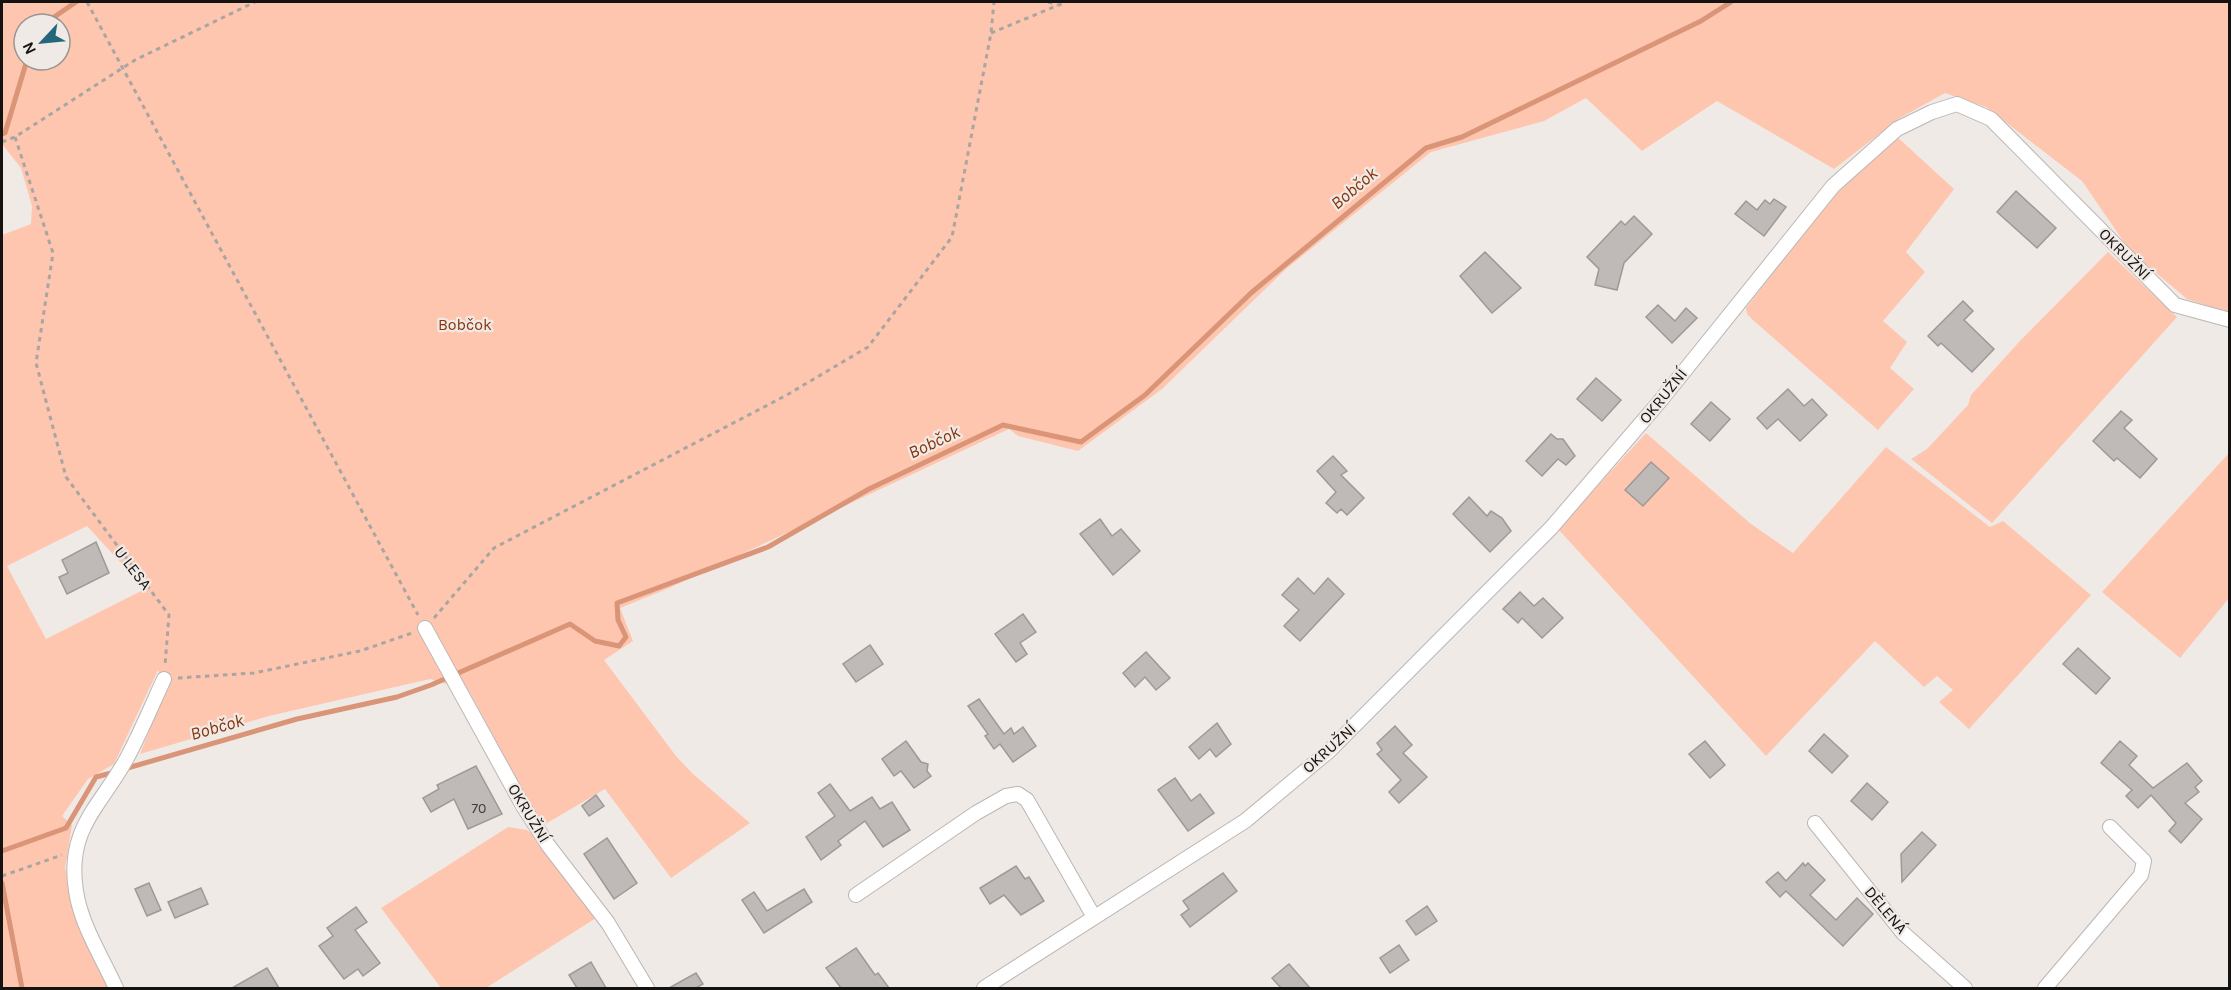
<svg xmlns="http://www.w3.org/2000/svg" width="2231" height="990" font-family="Karla,sans-serif">
  <rect width="100%" height="100%" fill="#f0eae7"/>
  <g fill="#ffc6af" fill-rule="evenodd">
    <path d="M2,2H2229V313L2187,299L2130,251L2082,181L1986,107L1945,93L1900,118L1834,169L1717,101L1642,151L1586,98L1544,121L1431,152L1286,269L1162,389L1078,451L1018,436L1009,429L667,589L620,608L633,641L604,660L676,756L693,774L750,823L671,878L605,789L542,826L469,691L430,679L269,716L140,754L166,689L158,670L114,764L88,779L62,816L72,825L65,868L77,918L110,988H2V235L31,224L32,206L21,168L2,144ZM24,24H60V60H24ZM87,526L145,589L46,639L7,566Z"/>
    <path d="M1894,134L1954,189L1906,252L1925,272L1883,321L1907,342L1890,368L1914,389L1878,430L1753,320L1747,314L1746,308L1826,205Z"/>
    <path d="M2108,252L2177,317L1992,523L1911,459L1927,449L1968,405L1971,395L2019,342Z"/>
    <path d="M1646,433L1751,524L1793,553L1886,447L1990,527L2003,521L2091,595L1969,729L1939,702L1953,690L1937,676L1924,687L1875,641L1766,756L1558,529Z"/>
    <path d="M2229,453V598L2180,658L2102,592Z"/>
    <path d="M508,827L527,830L541,841L596,918L486,988H441L381,908Z"/>
  </g>
  <g fill="none" stroke-linecap="round" stroke-linejoin="round">
    <g stroke="#da9477" stroke-width="5">
      <path d="M44,24L76,2"/>
      <path d="M2,134L5,133L27,60"/>
      <path d="M124,769L297,719L397,697L431,685L570,624L595,641L619,646L626,637L618,620L617,603L768,547L869,489L1003,425L1081,442L1145,395L1251,293L1426,148L1462,137L1701,21L1731,2"/>
      <path d="M2,851L66,828L96,777L115,772"/>
      <path d="M2,883L22,988"/>
    </g>
  </g>
  <g fill="#bfb9b7" stroke="#9e9997" stroke-width="1.5">
    <path d="M2016,191L2056,228L2037,248L1997,212Z"/>
    <path d="M1774,199L1786,207L1764,236L1735,214L1746,201L1757,210L1765,200L1770,204Z"/>
    <path d="M1634,216L1652,234L1624,263L1617,290L1595,285L1599,269L1587,257L1621,221L1625,225Z"/>
    <path d="M1485,252L1521,288L1492,313L1460,276Z"/>
    <path d="M1963,301L1973,311L1964,320L1994,349L1972,372L1941,343L1938,346L1928,336Z"/>
    <path d="M1658,305L1675,321L1686,308L1697,318L1672,343L1646,317Z"/>
    <path d="M1596,378L1621,400L1602,421L1577,399Z"/>
    <path d="M1788,389L1804,406L1812,399L1827,415L1800,441L1778,419L1767,429L1757,418Z"/>
    <path d="M1711,402L1730,419L1710,441L1691,424Z"/>
    <path d="M2121,411L2132,420L2124,428L2157,459L2140,478L2117,458L2114,461L2093,441Z"/>
    <path d="M1551,434L1557,439H1563L1575,456L1566,465L1558,459L1542,476L1526,461Z"/>
    <path d="M1333,456L1347,471L1341,475L1364,498L1347,515L1341,509L1337,513L1326,503L1336,492L1317,471Z"/>
    <path d="M1651,462L1669,478L1643,506L1625,490Z"/>
    <path d="M1469,497L1487,516L1491,511L1502,518L1511,531L1490,552L1453,514Z"/>
    <path d="M1100,519L1112,536L1121,529L1140,551L1113,575L1080,534Z"/>
    <path d="M96,542L109,573L67,594L59,577L68,573L62,560Z"/>
    <path d="M1298,578L1314,594L1328,578L1344,594L1300,641L1284,626L1299,610L1282,595Z"/>
    <path d="M1520,592L1534,606L1543,598L1563,618L1542,638L1522,618L1518,623L1503,609Z"/>
    <path d="M1023,614L1036,632L1020,643L1027,654L1016,662L995,634Z"/>
    <path d="M870,645L883,664L856,682L843,664Z"/>
    <path d="M2078,648L2110,678L2096,694L2063,664Z"/>
    <path d="M1146,652L1170,678L1156,690L1145,677L1135,687L1123,673Z"/>
    <path d="M979,699L1004,734L1011,728L1014,734L1023,727L1036,746L1013,762L1000,744L994,749L985,736L988,734L968,706Z"/>
    <path d="M1217,723L1231,744L1216,757L1210,749L1199,759L1189,747Z"/>
    <path d="M1395,726L1412,745L1403,753L1427,777L1399,803L1389,792L1401,780L1377,754L1382,750L1377,743Z"/>
    <path d="M1824,734L1848,756L1832,773L1809,751Z"/>
    <path d="M906,741L921,762L928,764L927,771L931,776L914,788L901,771L894,776L882,759Z"/>
    <path d="M1705,741L1725,765L1710,778L1689,754Z"/>
    <path d="M2120,741L2137,756L2129,765L2153,788L2187,763L2202,781L2195,787L2199,792L2185,803L2202,819L2181,843L2169,831L2176,823L2151,795L2138,808L2126,796L2132,790L2101,763Z"/>
    <path d="M476,766L502,814L468,829L454,799L431,812L423,798L439,789L437,785Z"/>
    <path d="M1175,778L1191,801L1200,794L1214,813L1188,831L1158,790Z"/>
    <path d="M1867,783L1888,802L1872,820L1851,801Z"/>
    <path d="M830,784L850,811L872,797L880,809L892,802L910,830L883,847L865,821L838,841L841,845L821,860L806,837L835,816L818,793Z"/>
    <path d="M596,795L604,806L589,816L582,806Z"/>
    <path d="M1922,832L1936,845L1902,882L1901,854Z"/>
    <path d="M607,838L637,883L614,899L584,854Z"/>
    <path d="M1803,863L1805,866L1808,863L1825,880L1810,895L1836,920L1857,898L1873,914L1843,946L1786,891L1780,897L1766,882L1778,872L1786,881Z"/>
    <path d="M1016,866L1025,879L1029,877L1044,901L1021,915L1004,895L990,904L980,888Z"/>
    <path d="M1223,873L1237,891L1190,927L1181,915L1189,909L1183,901Z"/>
    <path d="M149,883L161,910L147,916L135,889Z"/>
    <path d="M201,888L208,904L175,918L168,902Z"/>
    <path d="M804,889L812,902L764,933L742,900L754,892L767,911Z"/>
    <path d="M1427,906L1437,921L1416,935L1406,921Z"/>
    <path d="M356,907L367,922L355,930L380,963L363,976L358,969L344,979L319,946L333,936L327,928Z"/>
    <path d="M1399,945L1409,960L1390,973L1380,958Z"/>
    <path d="M856,948L875,975L878,973L889,988H841L826,968Z"/>
    <path d="M591,962L606,988H577L569,975Z"/>
    <path d="M1289,964L1310,988H1281L1272,978Z"/>
    <path d="M267,968L279,988H232Z"/>
    <path d="M696,973L703,984L696,988H669Z"/>
  </g>
  <g fill="none" stroke-linecap="round" stroke-linejoin="round">
    <defs>
      <g id="minor">
        <path d="M425,628L523,806L548,845L608,923L647,988"/>
        <path d="M1815,823L1903,933L1965,988"/>
        <path d="M856,895L976,813L1006,796L1018,794L1027,800L1094,917"/>
        <path d="M116,988C102,957 81,925 76,891C66,828 101,806 127,758C141,732 152,705 164,679"/>
        <path d="M984,988L1245,821L1329,751L1551,528L1661,400L1833,186L1897,129L1932,112L1957,104L1991,119L2175,305L2230,320"/>
        <path d="M2045,988L2141,875L2144,861L2110,827"/>
      </g>
    </defs>
    <use href="#minor" stroke="#bbb6b4" stroke-width="16"/>
    <g stroke="#a9a5a2" stroke-width="3" stroke-dasharray="4.5 4.5" stroke-linecap="butt">
      <path d="M87,2L418,615"/>
      <path d="M1048,2L1057,5"/>
      <path d="M991,33L1066,2"/>
      <path d="M15,137L53,253L36,363L66,477L169,615L165,665"/>
      <path d="M2,142L15,137L135,60L255,2"/>
      <path d="M434,618L494,548L785,396L868,347L952,237L991,33L994,2"/>
      <path d="M178,678L254,673L360,651L412,633"/>
      <path d="M2,876L62,855"/>
    </g>
    <use href="#minor" stroke="#fff" stroke-width="14"/>
  </g>
  <g text-anchor="middle" dominant-baseline="central" stroke-width="4.5" stroke-linejoin="round" paint-order="stroke">
    <g font-size="14" fill="#403c3b">
      <text x="479" y="808">70</text>
    </g>
    <g font-size="16" fill="#151312" stroke="#f0eae7">
      <text transform="translate(2125 254) rotate(45)">OKRUŽNÍ</text>
      <text transform="translate(1663 396) rotate(-51)">OKRUŽNÍ</text>
      <text transform="translate(133 568) rotate(52)">U LESA</text>
      <text transform="translate(1329 748) rotate(-42)">OKRUŽNÍ</text>
      <text transform="translate(529 813) rotate(59)">OKRUŽNÍ</text>
      <text transform="translate(1886 910) rotate(50)">DĚLENÁ</text>
    </g>
    <g font-size="16" fill="#88350b" stroke="#f0eae7">
      <text x="465" y="324">Bobčok</text>
    </g>
    <g font-size="18" font-style="italic" fill="#88350a" stroke="#f0eae7">
      <text transform="translate(1354 188) rotate(-40)">Bobčok</text>
      <text transform="translate(934 442) rotate(-25)">Bobčok</text>
      <text transform="translate(217 727) rotate(-16)">Bobčok</text>
    </g>
  </g>
  <rect width="2231" height="990" fill="none" stroke="#151312" stroke-width="6"/>
  <g transform="translate(42 42) rotate(244)"><circle r="28" fill="#f0eae7" stroke="#989492" stroke-width="1.5"/>
  <path d="M0-4.5L10 22L0 15L-10 22Z" fill="#26667b"/>
  <text y="-9" font-size="16" font-weight="bold" text-anchor="middle" fill="#151312">N</text>
  </g>
</svg>
